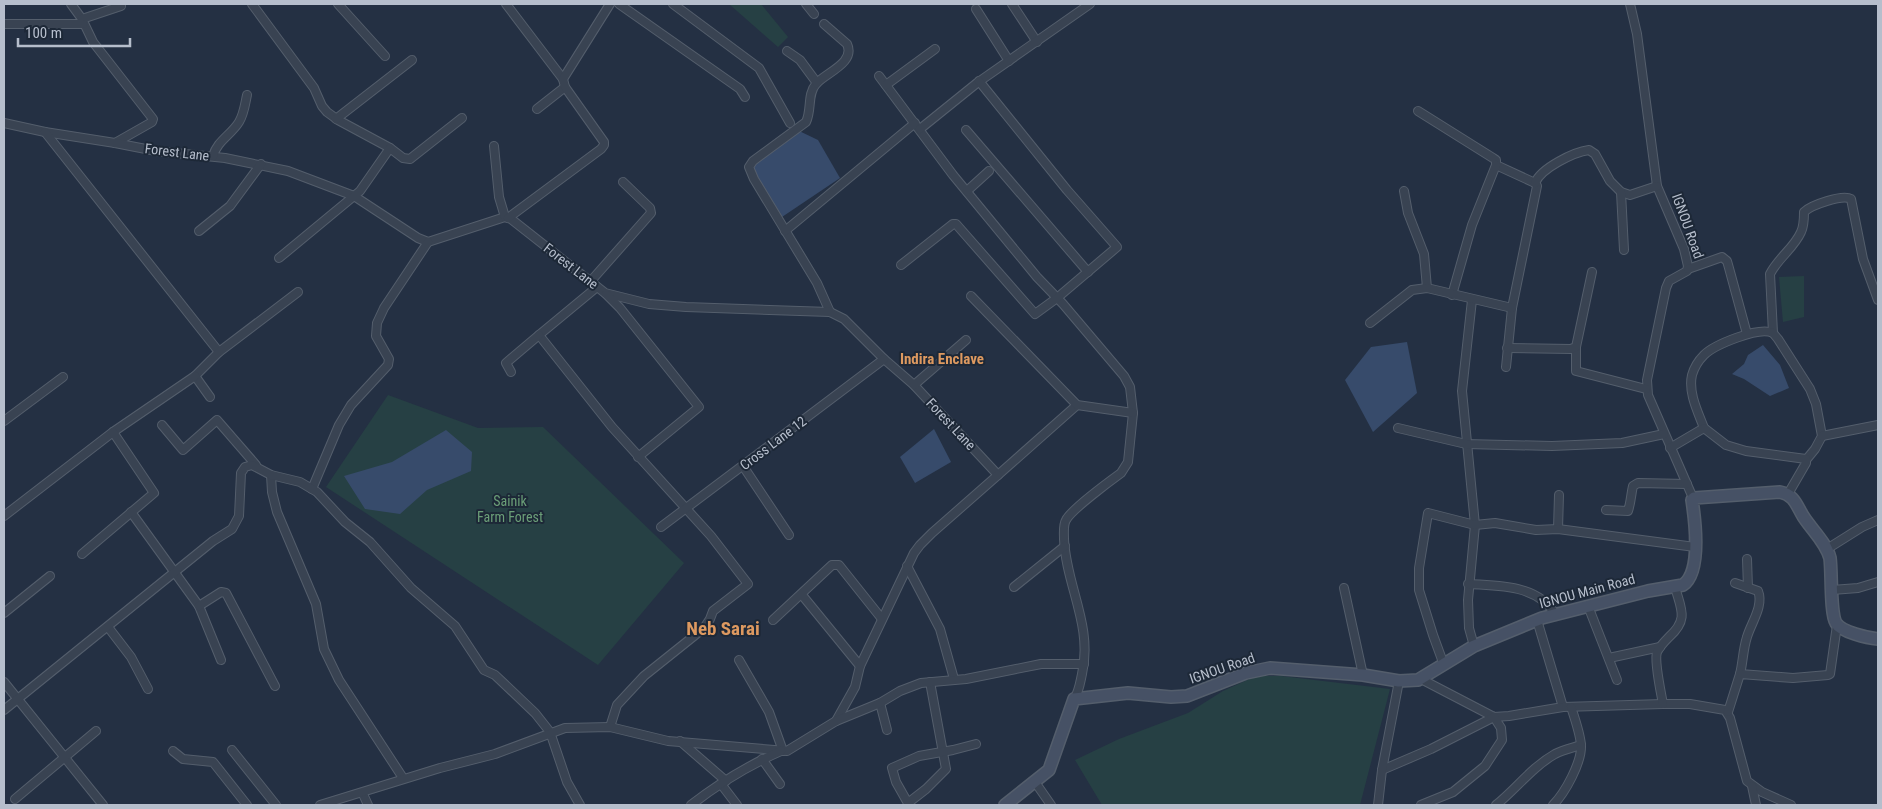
<svg xmlns="http://www.w3.org/2000/svg" width="1882" height="809" font-family="'Roboto Condensed',sans-serif">
  <rect width="100%" height="100%" fill="#243043"/>
  <g fill="#264044">
    <path d="M729,4H761L788,37L778,47Z"/>
    <path d="M1804,276V317L1783,322L1779,277Z"/>
    <path d="M388,395L478,428L543,427L684,563L598,665L326,487Z"/>
    <path d="M1256,676H1281L1390,689L1360,805H1102L1075,760L1119,739L1188,713L1223,691Z"/>
  </g>
  <g fill="#374b6b">
    <path d="M795,129L818,140L840,178L779,219L747,166Z"/>
    <path d="M1407,342L1417,393L1373,432L1345,380L1371,347Z"/>
    <path d="M1763,345L1780,365L1789,388L1770,396L1744,379L1732,374L1744,364L1748,355Z"/>
    <path d="M934,429L951,462L915,483L900,457Z"/>
    <path d="M446,430L472,452L471,471L427,490L400,514L365,509L344,476L392,462Z"/>
  </g>
  <g fill="none" stroke-linecap="round" stroke-linejoin="round">
    <defs>
      <g id="street">
        <path d="M71,4L82,19L93,42L153,119L152,122L115,143"/>
        <path d="M252,4L314,88L322,106L327,112L338,120L390,148L403,158L410,159L462,118"/>
        <path d="M338,4L385,56"/>
        <path d="M506,4L563,79"/>
        <path d="M619,4L740,89L745,97"/>
        <path d="M673,4L759,68L790,123"/>
        <path d="M806,4L814,14"/>
        <path d="M1012,4L1037,42"/>
        <path d="M1630,4L1637,34L1657,186L1684,249L1688,266L1687,271L1669,281L1666,288L1647,380L1648,395L1693,498"/>
        <path d="M976,9L1009,61"/>
        <path d="M82,19L121,6"/>
        <path d="M4,24H83"/>
        <path d="M824,24L847,44C856,63 825,73 816,84C807,94 812,110 806,122L753,161L749,167L754,179L817,283L830,312"/>
        <path d="M787,51L800,60L817,83"/>
        <path d="M879,76L953,175L1037,277L1063,304L1124,376L1130,387L1133,413L1128,462L1121,473C1110,481 1071,510 1066,520C1063,525 1064,533 1064,539C1066,586 1093,625 1082,674C1080,683 1079,692 1074,699"/>
        <path d="M886,85L935,49"/>
        <path d="M537,109L565,87"/>
        <path d="M1418,111L1493,158L1496,160V165L1535,183L1537,186L1512,308L1506,367"/>
        <path d="M336,119L412,60"/>
        <path d="M4,123L45,132L115,143L156,151L225,158L288,171L354,196L418,238L428,242L505,217L511,219L605,293L649,304L686,307L830,312L844,319L884,359L914,385L998,475L1077,405"/>
        <path d="M920,129L977,83L1090,4"/>
        <path d="M966,130L1088,272"/>
        <path d="M45,132L219,352"/>
        <path d="M494,146L499,197L505,217"/>
        <path d="M213,156C217,141 231,135 239,122C244,114 245,104 247,95"/>
        <path d="M1535,183C1541,168 1574,152 1589,150L1595,154L1610,181L1621,192L1630,195L1657,186"/>
        <path d="M967,191L989,171"/>
        <path d="M1404,191L1408,213L1424,254L1427,288"/>
        <path d="M1621,192L1624,250"/>
        <path d="M508,218L601,149L604,145V142L565,87L563,79L610,4"/>
        <path d="M199,231L230,206L261,164"/>
        <path d="M785,231L915,123"/>
        <path d="M279,258L360,191L390,148"/>
        <path d="M901,265L953,224H956L1035,314L1057,298L1117,247L1067,190L979,81"/>
        <path d="M1688,269L1722,257L1727,261L1729,268L1747,334"/>
        <path d="M590,282L651,213L650,208L623,182"/>
        <path d="M597,287L539,335L612,427L711,536L748,584L713,611L710,619L704,628L644,676L617,705L610,727"/>
        <path d="M606,294L620,308L699,407L638,457"/>
        <path d="M1452,295L1472,225L1496,165"/>
        <path d="M971,296L1077,405L1133,413"/>
        <path d="M1472,300L1462,391L1475,525L1468,600L1469,628L1474,646"/>
        <path d="M1370,323L1412,290L1427,288L1512,308"/>
        <path d="M1773,333L1770,274C1778,258 1794,248 1801,232C1804,226 1804,219 1804,212C1811,205 1843,194 1851,199L1863,259L1878,300"/>
        <path d="M1576,347V371L1646,389"/>
        <path d="M1507,348L1571,349L1576,347L1592,272"/>
        <path d="M511,372L506,363L539,335"/>
        <path d="M914,385L966,340"/>
        <path d="M210,397L195,376L219,352L298,292"/>
        <path d="M4,421L63,377"/>
        <path d="M162,425L183,450L217,420L256,465"/>
        <path d="M1398,428L1466,444L1552,446L1622,443L1664,434"/>
        <path d="M1704,428C1698,412 1688,393 1692,375C1694,368 1698,361 1704,355C1714,345 1759,326 1773,333C1774,334 1777,338 1778,339L1810,389L1816,404L1822,436L1815,449L1806,460"/>
        <path d="M1822,436L1878,425"/>
        <path d="M1670,448L1704,428L1726,445L1746,451L1806,459V463L1788,494"/>
        <path d="M743,466L789,535"/>
        <path d="M271,475L272,492L277,512L316,604L324,649L339,680L403,778"/>
        <path d="M312,489L339,425L351,405L388,365L389,359L376,336L377,323L384,308L428,242"/>
        <path d="M1606,510L1628,511C1631,502 1631,494 1633,486L1638,483L1687,484"/>
        <path d="M131,512L199,606L221,660"/>
        <path d="M4,516L113,432L195,376"/>
        <path d="M661,527L884,359"/>
        <path d="M1558,529L1559,495"/>
        <path d="M1827,549L1862,527L1878,520"/>
        <path d="M82,554L154,493L113,432"/>
        <path d="M1747,559L1748,588"/>
        <path d="M907,566L940,629L954,679"/>
        <path d="M1735,583L1758,591C1764,606 1751,623 1747,637C1743,649 1743,662 1740,674"/>
        <path d="M1468,584C1497,585 1538,585 1555,614"/>
        <path d="M1014,587L1065,546"/>
        <path d="M1344,588L1363,675"/>
        <path d="M1832,590L1858,588L1878,582"/>
        <path d="M802,595L860,666"/>
        <path d="M199,606L221,592L226,593L275,686"/>
        <path d="M1588,606L1617,680"/>
        <path d="M4,613L50,576"/>
        <path d="M773,620L832,565H839L882,619"/>
        <path d="M1537,620L1563,707"/>
        <path d="M108,627L131,657L148,689"/>
        <path d="M1609,658L1660,647"/>
        <path d="M739,660L769,712L783,751"/>
        <path d="M1444,665L1433,635L1419,590V568L1428,513L1475,525L1495,523L1536,530L1558,529L1695,547"/>
        <path d="M1421,679L1494,717L1509,716L1563,707L1663,704H1690L1725,710L1730,718L1747,781L1762,792L1791,805"/>
        <path d="M4,682L103,805"/>
        <path d="M880,703L887,730"/>
        <path d="M1663,704C1661,693 1654,661 1657,652C1660,646 1664,642 1669,637C1689,619 1681,609 1675,587"/>
        <path d="M4,710L213,541L232,529L239,516L241,473L245,467L252,465L271,475L300,482L317,492L345,522L370,542L411,588L455,626L484,670L495,675L535,713L550,732L567,782L580,805"/>
        <path d="M1728,712L1740,674L1793,678L1828,675L1830,674L1837,625"/>
        <path d="M836,721L855,687L860,666L914,553L920,545L932,533L998,475"/>
        <path d="M680,741L726,781"/>
        <path d="M232,750L276,805"/>
        <path d="M173,751L183,759L213,762L247,805"/>
        <path d="M762,759L780,784"/>
        <path d="M1382,770L1431,749L1494,717L1501,728L1502,740L1485,766L1453,792L1421,805"/>
        <path d="M1035,782L1051,805"/>
        <path d="M721,784L737,805"/>
        <path d="M1752,786L1756,805"/>
        <path d="M363,794L368,805"/>
        <path d="M15,799L96,731"/>
        <path d="M908,803L926,789L946,769L930,682"/>
        <path d="M320,805L440,768L495,754L565,728L610,727L668,741L787,751L836,721L880,703L900,691L921,683L966,679L1041,664H1084"/>
        <path d="M691,805C718,784 749,765 781,751"/>
        <path d="M909,805L896,782L892,768L919,756L953,750L976,744"/>
        <path d="M1378,805L1382,770L1399,681"/>
        <path d="M1496,805C1516,789 1532,767 1555,754C1563,750 1572,748 1581,745"/>
        <path d="M1553,805C1565,793 1582,762 1581,745C1580,733 1575,719 1571,707"/>
      </g>
      <path id="secondary" d="M1005,805L1049,770L1074,699L1128,693L1171,697L1187,696L1246,673L1270,668L1363,675L1399,681L1418,680L1474,646L1542,618L1648,591L1683,585C1702,572 1695,520 1692,500L1694,498L1780,492C1794,495 1796,504 1803,516C1811,529 1826,542 1830,558C1832,572 1830,613 1836,623C1841,632 1868,638 1878,639"/>
    </defs>
    <use href="#street" stroke="#545e6c" stroke-width="10"/>
    <use href="#secondary" stroke="#545e6c" stroke-width="14"/>
    <use href="#street" stroke="#394352" stroke-width="8"/>
    <use href="#secondary" stroke="#465165" stroke-width="11"/>
  </g>
  <g text-anchor="middle" dominant-baseline="central" stroke-width="4" stroke-linejoin="round" paint-order="stroke">
    <g font-size="14" fill="#b6becc" stroke="#1d2837">
      <text transform="translate(177 152) rotate(7)">Forest Lane</text>
      <text transform="translate(1688 226) rotate(70)">IGNOU Road</text>
      <text transform="translate(571 266) rotate(38)">Forest Lane</text>
      <text transform="translate(951 424) rotate(47)">Forest Lane</text>
      <text transform="translate(773 443) rotate(-37)">Cross Lane 12</text>
      <text transform="translate(1587 591) rotate(-15)">IGNOU Main Road</text>
      <text transform="translate(1222 668) rotate(-19)">IGNOU Road</text>
    </g>
    <g font-size="14" fill="#6b9f78" stroke="#1d2837">
      <text x="510" y="501">Sainik<tspan x="510" dy="16">Farm Forest</tspan></text>
    </g>
    <g font-size="15" font-weight="bold" fill="#dd9960" stroke="#1d2837">
      <text x="942" y="359">Indira Enclave</text>
    </g>
    <g font-size="19" font-weight="bold" fill="#dd9960" stroke="#1d2837">
      <text x="723" y="628">Neb Sarai</text>
    </g>
  </g>
  <rect width="1882" height="809" fill="none" stroke="#b6becc" stroke-width="10"/>
  <path d="M18 38v8h112v-8" fill="none" stroke="#b6becc" stroke-width="2.5"/>
  <text x="25" y="38" font-size="15" fill="#b6becc" stroke="#1d2837" stroke-width="4" paint-order="stroke">100 m</text>
</svg>
